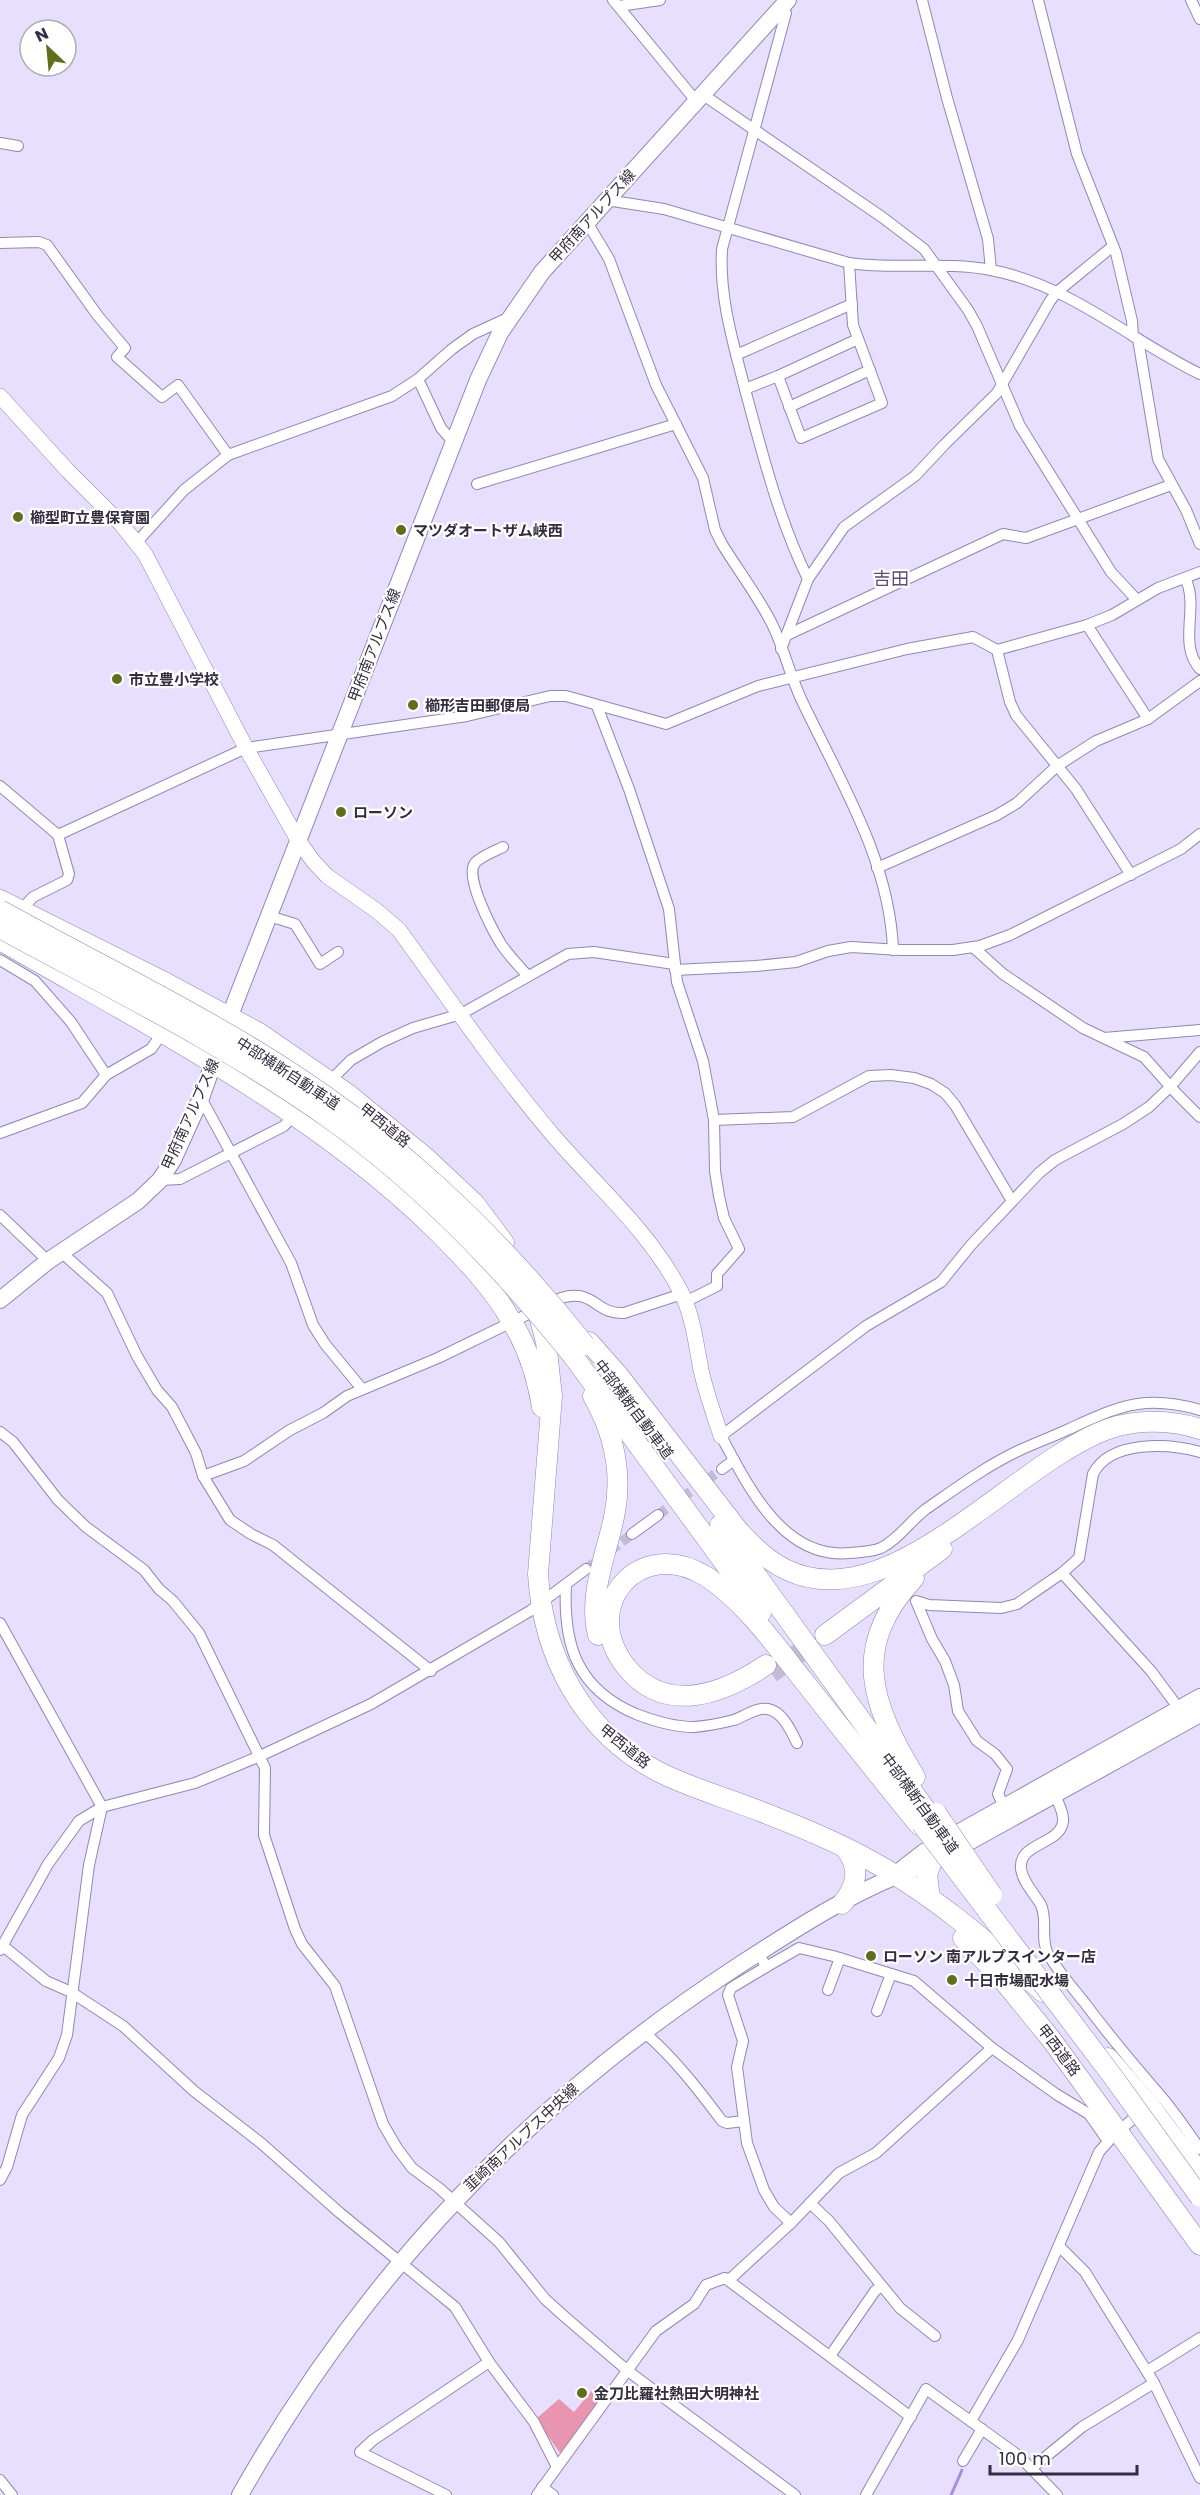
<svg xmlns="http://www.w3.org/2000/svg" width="1200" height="2495" font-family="Poppins,'Noto Sans JP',sans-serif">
  <rect width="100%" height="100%" fill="#e8defd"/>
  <path fill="#e995af" d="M595,2387L607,2396L560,2453L536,2419L559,2399L574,2412Z"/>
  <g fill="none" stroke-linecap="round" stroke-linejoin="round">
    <path stroke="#a98ed9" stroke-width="3" d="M951,2495L962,2470"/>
    <g stroke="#c4bbd7" stroke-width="10" stroke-dasharray="10 5" stroke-linecap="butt">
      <path d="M658,1515L722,1469"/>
      <path d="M586,1569L632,1534"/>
    </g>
    <path stroke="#c4bbd7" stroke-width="20" stroke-dasharray="20 10" stroke-linecap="butt" d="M771,1673L820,1638"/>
    <defs>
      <g id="street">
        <path d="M613,0L696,101"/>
        <path d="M922,0L947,98L988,239L991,270"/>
        <path d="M1038,0L1077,154L1116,253L1132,321L1133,336"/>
        <path d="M1191,0L1200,19"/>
        <path d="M619,6L660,0"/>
        <path d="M782,8L786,13L722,249C719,299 734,345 746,393C763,456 779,520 808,579"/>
        <path d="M702,94L882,217L924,249L968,310L977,326L1020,426L1111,572L1137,600"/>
        <path d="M0,143L18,146"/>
        <path d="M606,200L664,209L849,263C896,270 945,261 991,270C1070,285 1130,340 1200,374"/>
        <path d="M587,222L609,259L656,385L703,478L715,530L722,544C738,570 757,595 771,622C784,647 790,677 803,703C840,781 890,861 893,950"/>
        <path d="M0,243L39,242L47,245L98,316L125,348L117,357L162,397L178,385L228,455"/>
        <path d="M1138,339L1158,459L1186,510L1200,544"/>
        <path d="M736,355L852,304"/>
        <path d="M778,376L801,438L882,403L853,325L849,263"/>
        <path d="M418,379L441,428L454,443"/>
        <path d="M745,389L778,376L858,339"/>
        <path d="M789,407L870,370"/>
        <path d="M477,484L676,424"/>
        <path d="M137,542L184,490L228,455L392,396L418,379L452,349L473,334L510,317"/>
        <path d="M1185,578C1200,607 1177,643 1200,669"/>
        <path d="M1087,625L1148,719"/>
        <path d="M787,635L1003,534L1026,538L1171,485"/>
        <path d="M781,649L808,579L844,527L915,476L944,445L997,393L1050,301L1057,292L1113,246"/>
        <path d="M997,650L1087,625L1112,615L1158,588L1200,572"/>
        <path d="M597,706L629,789L669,909L677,982L703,1061L714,1120L715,1171L719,1196L724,1218L739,1249L717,1274V1286L685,1302"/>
        <path d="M0,786L58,835L246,748L467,716L550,696H566L666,724L758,686L907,649L973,637L997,650L1010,702L1016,715L1076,789L1131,875"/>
        <path d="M503,847C495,851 481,856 475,863C464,877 493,931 501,944C509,956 519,966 528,976"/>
        <path d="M877,868L997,815L1017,803L1057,766L1096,741L1148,719L1200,681"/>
        <path d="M21,910L33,897L67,880L69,874L58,835"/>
        <path d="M269,916L295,924L320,964L338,952"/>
        <path d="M973,947L1003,974L1083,1028L1104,1038L1200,1030"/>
        <path d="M0,960L35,981L71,1022L106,1075"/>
        <path d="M675,970L756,966L796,962L828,951L851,947L901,950H953L980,946L1010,935L1181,849L1200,834"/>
        <path d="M1104,1038L1144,1057L1177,1094L1200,1117"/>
        <path d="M1200,1052L1170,1087L1149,1107L1123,1124L1055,1160L1039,1173L971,1245L941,1282L866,1326L721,1436C748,1486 783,1560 850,1553C859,1552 872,1552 881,1548C899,1539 910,1521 926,1509C955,1489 986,1466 1018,1451C1035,1443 1052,1437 1069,1429C1093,1418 1119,1405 1146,1403C1164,1402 1183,1405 1200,1410"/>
        <path d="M329,1082L351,1060L382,1042L413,1028L461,1014L568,954L594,952L674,964"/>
        <path d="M201,1098L291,1263L313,1325L325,1344L362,1389"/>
        <path d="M714,1120L793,1117L869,1076L891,1075L914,1078L931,1084L945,1093L955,1105L1012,1201"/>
        <path d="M0,1133L82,1103L106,1075L151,1049L163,1032"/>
        <path d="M160,1180L180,1179L284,1126L294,1115"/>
        <path d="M0,1215L48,1261"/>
        <path d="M61,1252L107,1293L137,1356L157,1390L172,1407L196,1453L203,1476L230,1520L251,1534L273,1545L431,1671"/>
        <path d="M0,1432L13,1442L58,1500L86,1527L144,1570L159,1589L173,1601L199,1633L265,1768L264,1835L295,1929L302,1944L335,1986L383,2124L397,2148L412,2168L439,2188L499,2242L545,2299L565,2317L628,2371L795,2495"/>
        <path d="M722,1469L734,1460"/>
        <path d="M203,1476L244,1461L290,1430L323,1413L347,1396L438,1358L561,1298C595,1288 595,1315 624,1313L682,1294"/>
        <path d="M632,1534L658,1515"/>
        <path d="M1062,1573L1151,1671L1183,1714"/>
        <path d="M566,1585C563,1645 577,1689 636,1714C654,1721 674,1727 694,1727C706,1726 722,1723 734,1720C745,1716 757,1707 768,1709C783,1712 791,1731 797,1743"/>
        <path d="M0,1623L102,1807L89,1865L67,2035L59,2058L22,2115L7,2167L0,2180"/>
        <path d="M1055,1795C1058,1803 1064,1812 1063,1821C1061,1845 1018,1842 1021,1869C1023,1883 1035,1894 1041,1905C1048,1921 1040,1939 1048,1954C1058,1971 1072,1987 1084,2002C1108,2034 1133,2064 1159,2094C1174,2111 1187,2131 1200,2149"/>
        <path d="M1004,1806L998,1794L1007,1769L995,1754L977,1741L958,1711L954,1685L945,1661L932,1639L916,1601L929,1605L1001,1608L1017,1604L1062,1573L1079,1558L1093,1474C1110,1440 1169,1443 1200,1452"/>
        <path d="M3,1946L46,1981L71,1992L123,2026L194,2091L261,2143L340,2213L455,2307L489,2362L534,2422L557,2467"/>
        <path d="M0,1950L48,1864L79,1821L102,1807L195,1783L260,1756L371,1704L530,1611L586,1569"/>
        <path d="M763,1961L766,1967L731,1988L728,1995L743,2041L737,2067L747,2143L764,2190L774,2207L791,2223"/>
        <path d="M766,1967L799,1948L833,1956L914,1981L992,2048L1056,2094L1089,2114L1108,2141"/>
        <path d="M828,1990L840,1958"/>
        <path d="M877,2011L891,1974"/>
        <path d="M644,2032C674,2058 698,2089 722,2121L727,2123L744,2121"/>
        <path d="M810,2203L829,2221L900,2308L935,2336"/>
        <path d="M1059,2246L1085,2272L1154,2383L1200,2478"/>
        <path d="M729,2280L791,2223L839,2173L876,2153L992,2048"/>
        <path d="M830,2356L875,2291L881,2286"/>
        <path d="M1147,2371L1200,2338"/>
        <path d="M971,2421L1018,2340L1099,2152L1114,2135L1141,2112"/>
        <path d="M963,2461L982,2429"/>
        <path d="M1032,2468L1082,2427L1154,2383"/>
        <path d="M0,2480L12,2495"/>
        <path d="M542,2487L553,2495"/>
        <path d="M446,2495L360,2452L373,2440L489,2362"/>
        <path d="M537,2495L656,2331L694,2304L706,2285L725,2278L911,2417"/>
        <path d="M866,2495L926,2389L1019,2456L1057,2495"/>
      </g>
      <path id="secondary" d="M0,396L68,471L121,524L145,554L246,748L298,840L313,861L327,876L377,911L399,930C449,999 497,1069 552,1134C596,1186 649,1230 681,1292C693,1316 696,1344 701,1370C706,1393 714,1414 721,1436"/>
      <g id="primary">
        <path d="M0,1300L48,1261L138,1201L160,1180L173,1160L201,1098L229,1018L478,380L500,333L542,272L788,0"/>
        <path d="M902,1869L924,1852L1200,1697"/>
        <path d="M240,2495C364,2275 529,2102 741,1964C801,1925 863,1885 931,1863L1200,1714"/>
      </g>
      <g id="highway">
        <path d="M0,900L166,983L259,1033L349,1095L426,1158L474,1203L504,1243"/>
        <path d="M0,940C150,1027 308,1106 434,1228C463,1257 492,1286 512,1322C528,1348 537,1377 542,1407"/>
        <path d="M538,1312L546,1342L552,1396L538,1574C543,1656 582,1731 657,1771C690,1788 727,1798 762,1812C796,1825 830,1839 862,1856C929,1891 987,1941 1043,1992"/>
        <path d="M589,1342L619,1376L738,1530C752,1545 767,1561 787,1570C891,1620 1016,1460 1111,1428C1139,1419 1172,1420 1200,1429"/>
        <path d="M573,1356L761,1613"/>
        <path d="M593,1396C614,1433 623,1475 614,1517C606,1556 588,1595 598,1635"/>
        <path d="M720,1525L931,1817"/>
        <path d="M914,1578C849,1648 872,1705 915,1777"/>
        <path d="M825,1635L942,1549"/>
        <path d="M766,1665C724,1693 667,1716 627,1668C577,1606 640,1534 707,1577C744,1601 776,1646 803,1680C841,1728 880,1777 919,1825"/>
        <path d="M930,1898L927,1875L931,1863"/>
        <path d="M842,1904C857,1886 861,1868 845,1848"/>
        <path d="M963,1938L1002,1979L1051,2039L1200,2245"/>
        <path d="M1108,2058L1149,2105L1200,2173"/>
      </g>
    </defs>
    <use href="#street" stroke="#9585b4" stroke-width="12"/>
    <use href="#secondary" stroke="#9585b4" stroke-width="16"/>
    <use href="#primary" stroke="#9585b4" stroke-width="18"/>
    <use href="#highway" stroke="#9585b4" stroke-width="21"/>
    <use href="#street" stroke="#fff" stroke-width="10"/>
    <use href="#secondary" stroke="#fff" stroke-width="15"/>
    <use href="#primary" stroke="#fff" stroke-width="16"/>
    <use href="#highway" stroke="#fff" stroke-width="20"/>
    <defs>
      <g id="highway-bridge">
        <path d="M0,910C84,957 172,999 255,1050C386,1129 490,1226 585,1345"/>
        <path d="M0,928C112,989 226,1045 330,1119C423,1185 502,1268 573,1356"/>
        <path d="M936,1813L992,1895"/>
        <path d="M921,1823L1111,2074L1200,2197"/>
      </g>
    </defs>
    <use href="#highway-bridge" stroke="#9585b4" stroke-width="21" stroke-linecap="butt"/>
    <use href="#highway-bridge" stroke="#fff" stroke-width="20"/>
  </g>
  <g fill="#5e6e19" stroke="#fff" stroke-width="2">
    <circle cx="18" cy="517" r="6"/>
    <circle cx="401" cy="530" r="6"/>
    <circle cx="117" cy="679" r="6"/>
    <circle cx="413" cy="705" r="6"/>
    <circle cx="341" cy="812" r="6"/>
    <circle cx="871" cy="1956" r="6"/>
    <circle cx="952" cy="1980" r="6"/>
    <circle cx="582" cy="2393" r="6"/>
  </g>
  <g text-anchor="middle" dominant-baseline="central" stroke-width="4.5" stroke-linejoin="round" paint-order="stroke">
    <g font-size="15" fill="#332d40" stroke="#fff">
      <text transform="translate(592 216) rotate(-48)">甲府南アルプス線</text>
      <text transform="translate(374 645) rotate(-69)">甲府南アルプス線</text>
      <text transform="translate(288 1073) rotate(33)">中部横断自動車道</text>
      <text transform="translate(190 1114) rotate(-66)">甲府南アルプス線</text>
      <text transform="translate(385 1125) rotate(39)">甲西道路</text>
      <text transform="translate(634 1409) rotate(53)">中部横断自動車道</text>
      <text transform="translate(625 1746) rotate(39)">甲西道路</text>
      <text transform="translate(920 1803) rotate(54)">中部横断自動車道</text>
      <text transform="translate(1059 2050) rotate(53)">甲西道路</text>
      <text transform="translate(521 2137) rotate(-43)">韮崎南アルプス中央線</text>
    </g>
    <g font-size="15" font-weight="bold" fill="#332d40" stroke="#fff" text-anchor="start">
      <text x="30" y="517">櫛型町立豊保育園</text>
      <text x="413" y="530">マツダオートザム峡西</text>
      <text x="129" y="679">市立豊小学校</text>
      <text x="425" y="705">櫛形吉田郵便局</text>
      <text x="353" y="812">ローソン</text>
      <text x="883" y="1956">ローソン 南アルプスインター店</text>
      <text x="964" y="1980">十日市場配水場</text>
      <text x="594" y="2393">金刀比羅社熱田大明神社</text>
    </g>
    <g font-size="18" fill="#5c4d78" stroke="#fff">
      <text x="891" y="578">吉田</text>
    </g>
  </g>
  <g transform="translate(48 48) rotate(334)"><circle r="28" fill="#ffffff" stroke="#adabb3" stroke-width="1.5"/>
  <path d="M0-4.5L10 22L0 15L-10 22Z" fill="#5e6e19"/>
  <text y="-9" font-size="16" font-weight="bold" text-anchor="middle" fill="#332d40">N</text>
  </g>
  <path d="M990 2465v9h147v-9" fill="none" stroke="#332d40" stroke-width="3"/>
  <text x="999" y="2465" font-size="18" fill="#332d40" stroke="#ffffff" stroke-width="4.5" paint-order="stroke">100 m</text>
</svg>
